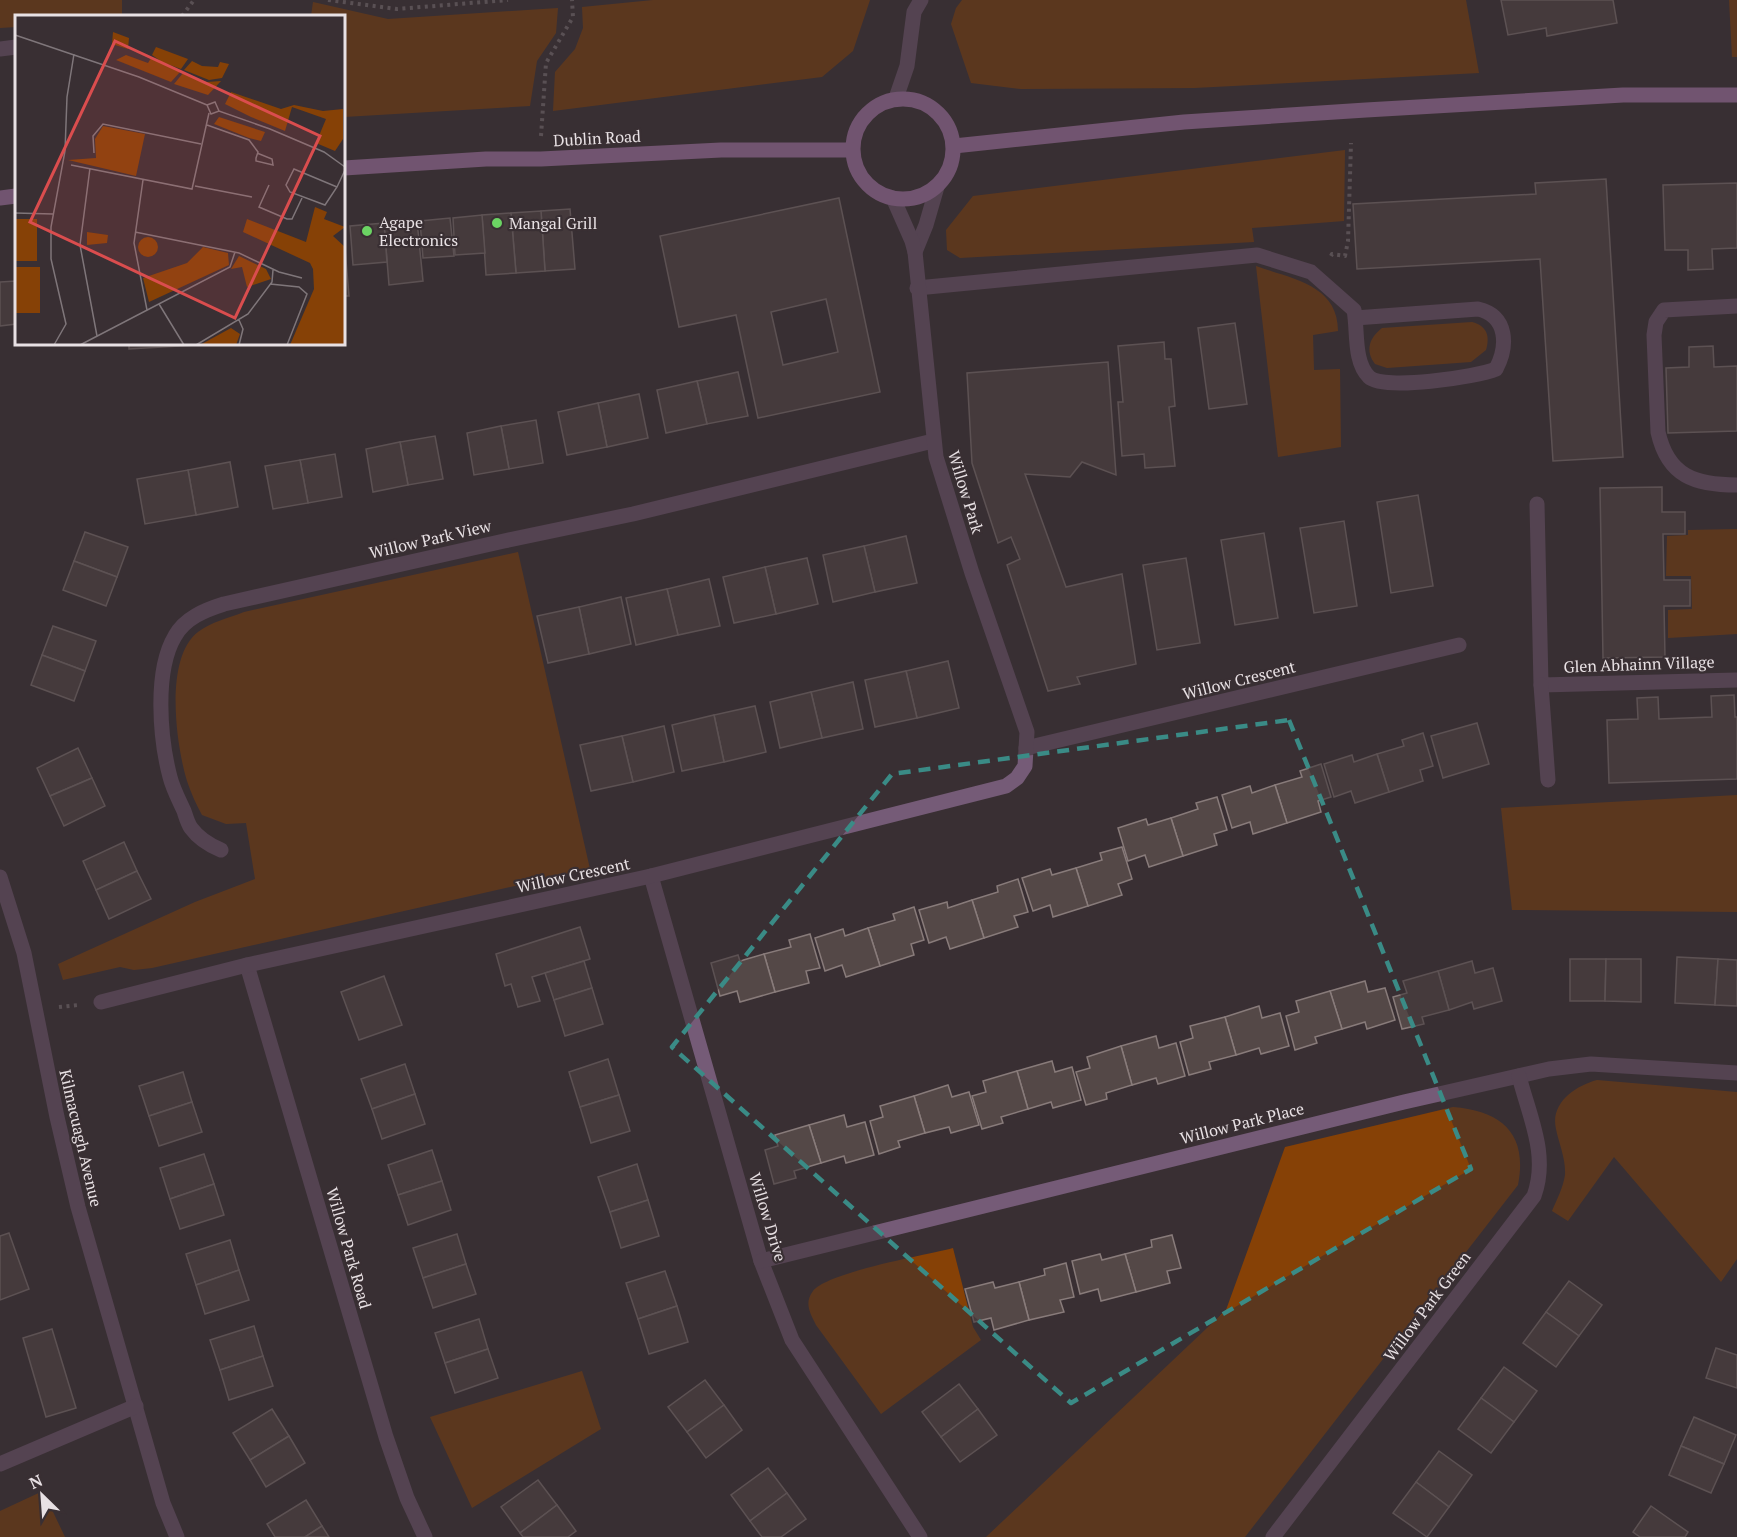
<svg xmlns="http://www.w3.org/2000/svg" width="1737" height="1537" font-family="'PT Serif',serif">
  <rect width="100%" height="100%" fill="#392f33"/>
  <g fill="#864106">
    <path d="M0,0H122V16H16V27L0,28Z"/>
    <path d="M653,0H870L853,51L822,77L553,111L555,72L575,49L583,28L582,7Z"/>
    <path d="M962,0H1466L1479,73L1194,88L1021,89L971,83L951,24L956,8Z"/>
    <path d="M1729,0H1737V57H1732Z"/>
    <path d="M313,2L388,19L558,8L556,33L537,61L530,106L344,117V16H311Z"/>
    <path d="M1345,150L1344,221L1252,228L1254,242L960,258L947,250L946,230L973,196Z"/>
    <path d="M1256,266C1291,279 1338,284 1338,331L1313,335L1314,370L1340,369L1341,447L1278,457Z"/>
    <path d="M1472,322C1487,326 1490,336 1486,350L1471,362L1387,368L1375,364C1365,351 1369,338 1382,328Z"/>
    <path d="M1737,529V634L1668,638V610L1692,609L1691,576H1666L1667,536L1688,535V530Z"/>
    <path d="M518,552L590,869L152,968L134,970L120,967L63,980L58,964L195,902L255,879L246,823L226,824L202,815C196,804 191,793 187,781C176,745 164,658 198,632C211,622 229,618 244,612Z"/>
    <path d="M1737,795V912L1512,910L1501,808Z"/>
    <path d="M1597,1080L1737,1092V1259L1721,1282L1614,1157L1568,1221L1552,1211C1557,1199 1563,1188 1565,1175C1566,1159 1559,1144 1556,1129C1550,1103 1575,1086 1597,1080Z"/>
    <path d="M1453,1107C1502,1111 1528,1134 1518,1185L1245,1537H986L1226,1310L1285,1147Z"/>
    <path d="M953,1248L973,1327L981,1340L881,1414L816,1325C810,1313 804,1303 813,1291C828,1272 926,1255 953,1248Z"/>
    <path d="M582,1371L601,1429L472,1508L430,1417Z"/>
    <path d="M43,1491L65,1537H0V1511Z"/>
  </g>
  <g fill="#544847" stroke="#887b7a" stroke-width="1.5" fill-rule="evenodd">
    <path d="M1501,0H1613L1617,23L1547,36L1546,28L1508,35Z"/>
    <path d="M1606,179L1623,457L1553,461L1540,259L1357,269L1353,204L1536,194L1535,183Z"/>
    <path d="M1737,183V248L1712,249L1713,269L1688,270V250H1665L1663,185Z"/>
    <path d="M839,198L880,392L758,418L736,315L679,327L660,236ZM826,299L838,352L783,365L771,312Z"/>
    <path d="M570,209L575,269L545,271L541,211Z"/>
    <path d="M541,211L545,271L516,273L511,213Z"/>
    <path d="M511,213L516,273L486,275L482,215Z"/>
    <path d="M482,215L485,253L455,255L453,218Z"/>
    <path d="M450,218L454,256L423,258L420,221Z"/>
    <path d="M417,221L423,281L389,285L384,223Z"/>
    <path d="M384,223L387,262L353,265L350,226Z"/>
    <path d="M344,237L349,296H344Z"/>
    <path d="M16,281V324L0,326V282Z"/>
    <path d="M1235,323L1247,404L1209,409L1198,328Z"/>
    <path d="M1164,342L1165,359H1171L1175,406L1169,407L1175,466L1145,468L1144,454L1122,456L1118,402H1123L1118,346Z"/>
    <path d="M129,344H213L129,349Z"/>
    <path d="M1713,346L1714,367L1737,366V431L1668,433L1666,368L1689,367V347Z"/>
    <path d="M1108,362L1116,475L1082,462L1070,477L1025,474L1066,587L1122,574L1136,664L1077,677L1080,684L1048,691L1007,565L1020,559L1011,537L998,543L972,463L967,373Z"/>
    <path d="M738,372L748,416L707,424L697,381Z"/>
    <path d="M697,381L707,424L666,433L657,390Z"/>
    <path d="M639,394L648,438L607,447L598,403Z"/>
    <path d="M598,403L607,447L567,455L558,412Z"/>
    <path d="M536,420L543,463L509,469L501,426Z"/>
    <path d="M501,426L509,469L474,475L467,433Z"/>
    <path d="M435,436L443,479L408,485L400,442Z"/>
    <path d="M400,442L408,485L373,492L366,449Z"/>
    <path d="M335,454L342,497L308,503L300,460Z"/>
    <path d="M300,460L308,503L273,509L265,466Z"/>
    <path d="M230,462L238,507L196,515L188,470Z"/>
    <path d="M188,470L196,515L145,524L137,479Z"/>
    <path d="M1662,487V512H1685V534H1663L1664,580H1690V606H1664L1665,657L1603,658L1600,488Z"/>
    <path d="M1418,495L1433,586L1391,593L1377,502Z"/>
    <path d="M1344,521L1357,606L1314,613L1300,528Z"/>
    <path d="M85,532L128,547L117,577L74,561Z"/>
    <path d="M1264,533L1278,618L1235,625L1221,540Z"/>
    <path d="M906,536L917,583L875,592L864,546Z"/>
    <path d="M864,546L875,592L833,602L823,555Z"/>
    <path d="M807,558L818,604L776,614L765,567Z"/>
    <path d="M1186,558L1200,643L1157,650L1143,565Z"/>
    <path d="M74,561L117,577L106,606L63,590Z"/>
    <path d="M765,567L776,614L734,623L723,577Z"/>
    <path d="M709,579L720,626L678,635L667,589Z"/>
    <path d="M667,589L678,635L636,645L626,598Z"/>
    <path d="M621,597L631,644L589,654L579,607Z"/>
    <path d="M579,607L589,654L548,663L537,616Z"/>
    <path d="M53,626L96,641L85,671L42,655Z"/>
    <path d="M42,655L85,671L74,701L31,685Z"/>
    <path d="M948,661L959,708L917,718L906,671Z"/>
    <path d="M906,671L917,718L875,727L865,680Z"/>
    <path d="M853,682L863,729L822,738L811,692Z"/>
    <path d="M811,692L822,738L780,748L770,702Z"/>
    <path d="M1734,695L1735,717H1737V779L1609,783L1607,720L1638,719L1637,698L1658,697L1659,719L1712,717L1711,696Z"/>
    <path d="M755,706L766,752L724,762L714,715Z"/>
    <path d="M714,715L724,762L682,771L672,725Z"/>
    <path d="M1477,723L1489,764L1443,778L1431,736Z"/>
    <path d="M664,726L674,772L633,782L622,736Z"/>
    <path d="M1423,733L1433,766L1420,770L1423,781L1389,792L1377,754L1404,746L1402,740Z"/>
    <path d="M622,736L633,782L591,791L580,745Z"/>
    <path d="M78,748L92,778L50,796L37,768Z"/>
    <path d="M1377,754L1389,792L1355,803L1351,791L1334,797L1324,764L1352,755L1354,762Z"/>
    <path d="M1321,764L1331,797L1318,801L1321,812L1287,823L1275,785L1302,777L1300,771Z"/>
    <path d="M92,778L105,806L64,826L50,796Z"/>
    <path d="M1275,785L1287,823L1253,834L1250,822L1232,828L1222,795L1250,786L1252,793Z"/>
    <path d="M1217,797L1227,830L1214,834L1217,845L1183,856L1171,818L1198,809L1196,803Z"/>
    <path d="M1171,818L1183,856L1149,867L1145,855L1128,861L1118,828L1146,819L1148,825Z"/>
    <path d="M124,842L137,871L96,890L83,861Z"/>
    <path d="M1122,847L1132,879L1118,884L1122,895L1088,906L1076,868L1102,860L1100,853Z"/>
    <path d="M1076,868L1088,906L1053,917L1050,905L1033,911L1022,878L1050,869L1052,875Z"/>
    <path d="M137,871L151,899L109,919L96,890Z"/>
    <path d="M1018,879L1028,912L1014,916L1018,927L984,938L972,900L998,892L997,886Z"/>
    <path d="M972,900L984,938L950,949L946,937L929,943L919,910L947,902L948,908Z"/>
    <path d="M914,907L924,940L911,944L914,955L880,966L868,928L895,920L893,914Z"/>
    <path d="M580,927L590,959L532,977L540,1001L518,1007L511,984L505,986L496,954Z"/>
    <path d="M868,928L880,966L846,977L842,965L825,971L815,938L843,929L845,936Z"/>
    <path d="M810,934L820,968L806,971L809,983L775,992L764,954L791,947L789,940Z"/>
    <path d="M764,954L775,992L740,1002L737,991L720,996L711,963L738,955L740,961Z"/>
    <path d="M1677,957L1718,959L1715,1005L1675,1003Z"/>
    <path d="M1570,959H1606L1605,1001H1570Z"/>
    <path d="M1606,959H1641V1002L1605,1001Z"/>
    <path d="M1718,959L1737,960V1006L1715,1005Z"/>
    <path d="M584,961L592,988L554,1000L545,973Z"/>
    <path d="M1472,961L1475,973L1493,968L1502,1001L1474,1009L1472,1002L1449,1010L1438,971Z"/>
    <path d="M1438,971L1449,1010L1422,1017L1424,1024L1402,1029L1393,997L1407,993L1403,981Z"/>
    <path d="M384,976L402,1025L359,1040L341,992Z"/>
    <path d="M1365,981L1368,992L1385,988L1395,1020L1367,1029L1365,1022L1342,1029L1330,991Z"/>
    <path d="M592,988L603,1024L565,1036L554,1000Z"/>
    <path d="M1330,991L1342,1029L1315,1037L1317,1043L1295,1050L1286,1016L1299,1012L1296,1001Z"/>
    <path d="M1259,1006L1262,1018L1280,1013L1289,1046L1261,1054L1259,1048L1236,1055L1225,1017Z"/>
    <path d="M1225,1017L1236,1055L1209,1062L1211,1069L1189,1075L1180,1042L1193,1038L1190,1026Z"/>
    <path d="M1156,1036L1159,1048L1176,1043L1185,1076L1158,1084L1156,1078L1132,1085L1121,1046Z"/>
    <path d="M1121,1046L1132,1085L1106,1093L1107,1099L1086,1105L1076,1072L1090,1068L1087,1057Z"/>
    <path d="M608,1059L619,1095L580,1107L569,1072Z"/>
    <path d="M1052,1061L1055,1072L1072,1067L1081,1100L1053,1108L1051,1102L1028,1109L1017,1071Z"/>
    <path d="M405,1064L415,1094L372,1109L361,1079Z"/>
    <path d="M1017,1071L1028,1109L1001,1117L1003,1123L982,1129L972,1096L986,1092L983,1081Z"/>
    <path d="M183,1072L192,1102L149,1116L139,1086Z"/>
    <path d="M948,1085L952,1097L969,1092L979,1125L951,1133L949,1127L925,1133L914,1096Z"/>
    <path d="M415,1094L425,1124L382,1139L372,1109Z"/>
    <path d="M619,1095L630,1131L591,1143L580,1107Z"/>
    <path d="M914,1096L925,1133L898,1141L900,1147L879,1154L870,1121L883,1117L880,1106Z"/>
    <path d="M192,1102L202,1132L159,1146L149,1116Z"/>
    <path d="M844,1115L847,1127L865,1122L874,1155L846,1163L844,1156L821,1163L809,1125Z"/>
    <path d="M809,1125L821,1163L794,1171L796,1178L774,1184L765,1150L778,1146L775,1135Z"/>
    <path d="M432,1150L442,1181L398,1195L388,1165Z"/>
    <path d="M204,1154L214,1184L170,1199L160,1168Z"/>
    <path d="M637,1164L648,1200L610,1212L598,1177Z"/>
    <path d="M442,1181L451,1210L408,1225L398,1195Z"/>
    <path d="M214,1184L224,1215L180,1229L170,1199Z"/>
    <path d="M648,1200L659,1236L621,1248L610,1212Z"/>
    <path d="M9,1233L29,1289L0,1300V1236Z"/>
    <path d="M457,1234L466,1264L423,1278L413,1248Z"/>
    <path d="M1172,1235L1181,1268L1167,1271L1170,1283L1136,1292L1125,1254L1152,1247L1151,1240Z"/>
    <path d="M230,1240L239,1270L196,1285L186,1254Z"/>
    <path d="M1100,1254L1102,1260L1125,1254L1136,1292L1101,1301L1098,1289L1080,1294L1072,1261Z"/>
    <path d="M1066,1263L1074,1297L1060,1300L1064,1312L1029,1320L1019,1282L1045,1275L1044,1269Z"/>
    <path d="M466,1264L476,1294L433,1308L423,1278Z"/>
    <path d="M239,1270L249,1300L205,1314L196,1285Z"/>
    <path d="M665,1271L677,1306L638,1319L626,1283Z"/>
    <path d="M1569,1281L1602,1305L1579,1336L1546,1312Z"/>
    <path d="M993,1282L995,1288L1019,1282L1029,1320L994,1330L991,1318L974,1322L965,1289Z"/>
    <path d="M677,1306L688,1342L649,1354L638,1319Z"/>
    <path d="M1546,1312L1579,1336L1556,1367L1523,1343Z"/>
    <path d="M479,1319L488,1349L445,1363L435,1333Z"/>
    <path d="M254,1326L263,1356L220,1370L210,1340Z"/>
    <path d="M52,1329L76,1408L46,1417L23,1338Z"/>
    <path d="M1716,1348L1737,1355V1388L1706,1378Z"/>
    <path d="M488,1349L498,1378L455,1393L445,1363Z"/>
    <path d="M263,1356L273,1386L229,1400L220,1370Z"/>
    <path d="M1504,1367L1537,1391L1514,1422L1481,1398Z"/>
    <path d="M705,1380L724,1405L687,1432L668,1407Z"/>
    <path d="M959,1384L978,1409L941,1437L922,1412Z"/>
    <path d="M1481,1398L1514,1422L1491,1453L1458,1429Z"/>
    <path d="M724,1405L742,1430L706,1458L687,1432Z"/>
    <path d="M272,1409L289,1436L250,1460L233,1433Z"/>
    <path d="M978,1409L997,1435L960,1462L941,1437Z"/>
    <path d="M1694,1417L1736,1435L1724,1464L1681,1446Z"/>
    <path d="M289,1436L305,1463L266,1487L250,1460Z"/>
    <path d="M1681,1446L1724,1464L1711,1493L1669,1475Z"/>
    <path d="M1439,1451L1472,1475L1449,1507L1416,1482Z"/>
    <path d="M768,1468L787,1493L750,1521L731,1495Z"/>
    <path d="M538,1480L557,1505L520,1533L501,1507Z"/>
    <path d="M1416,1482L1449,1507L1427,1537L1393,1513Z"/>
    <path d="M787,1493L806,1519L781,1537H762L750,1521Z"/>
    <path d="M306,1500L322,1526L305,1537H275L267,1524Z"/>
    <path d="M557,1505L576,1531L568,1537H523L520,1533Z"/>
    <path d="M1651,1506L1688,1532L1685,1537H1640L1633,1532Z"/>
    <path d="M322,1526L329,1537H305Z"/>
  </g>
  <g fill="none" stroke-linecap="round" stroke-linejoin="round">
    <g stroke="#81787c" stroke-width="4" stroke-dasharray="3 4.5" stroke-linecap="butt">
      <path d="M328,0L397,9L508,0"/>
      <path d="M182,16L194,0"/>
      <path d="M541,136L546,63L573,17L572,0"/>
      <path d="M1331,256L1332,254L1345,256L1348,241L1351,143"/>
      <path d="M59,1007L78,1005"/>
    </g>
    <g stroke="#755b77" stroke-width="15">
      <path d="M0,49L16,47"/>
      <path d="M896,98L907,66L914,12L921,0"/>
      <path d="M915,252L926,225L937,187"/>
      <path d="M917,288L1257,255L1311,272L1354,310C1358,330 1353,361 1369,377C1383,391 1477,377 1496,369C1508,346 1508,316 1478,309L1355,318"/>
      <path d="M1737,306L1664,310L1656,322L1654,335L1658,432C1668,477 1696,485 1737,485"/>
      <path d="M1537,504L1541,685L1737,680"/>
      <path d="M1541,685L1548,780"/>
      <path d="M1026,748L1459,645"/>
      <path d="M221,850C209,845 199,839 191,828C188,824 186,817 184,811C179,800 173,789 170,777C160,739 154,671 175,636C185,618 205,610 224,604L504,541L633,514L933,441"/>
      <path d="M651,876L761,1261L792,1340L920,1537"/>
      <path d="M0,877L24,953L57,1117L78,1207L163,1503L177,1537"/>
      <path d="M247,965L386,1437L407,1498L425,1537"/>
      <path d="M101,1002L247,965L651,876L1006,786L1017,778L1025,766L1027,732L972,573L936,457L915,252L912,241L893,198"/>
      <path d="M761,1261L1404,1102L1549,1069L1591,1064L1737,1073"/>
      <path d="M0,1464L136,1406"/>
      <path d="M1273,1537L1534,1196C1549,1155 1529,1116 1519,1076"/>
    </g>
    <g stroke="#b680ba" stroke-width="15">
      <circle cx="903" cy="149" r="50"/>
      <path d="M954,146L1184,122L1366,110L1623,95H1737"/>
      <path d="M344,168L486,159H541L721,150H852"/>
      <path d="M0,198L16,196"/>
    </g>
  </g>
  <path d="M0 0H1737V1537H0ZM1289,720L1471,1169L1071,1403L672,1047L892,774Z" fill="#392f33" fill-opacity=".55" fill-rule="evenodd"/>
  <path fill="none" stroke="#3a8b86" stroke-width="4.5" stroke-dasharray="12 8" stroke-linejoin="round" d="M1289,720L1471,1169L1071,1403L672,1047L892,774Z"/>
  <g fill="#6bd363" stroke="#392f33" stroke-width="2">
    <circle cx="497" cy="223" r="6"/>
    <circle cx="367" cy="231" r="6"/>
  </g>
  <g text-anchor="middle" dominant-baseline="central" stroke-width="4.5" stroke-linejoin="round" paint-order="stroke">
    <g font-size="16" fill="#e8e1e4" stroke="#392f33">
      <text transform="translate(597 138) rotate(-3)">Dublin Road</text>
      <text transform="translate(966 492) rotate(73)">Willow Park</text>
      <text transform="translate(430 539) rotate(-13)">Willow Park View</text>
      <text transform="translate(1639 664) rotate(-2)">Glen Abhainn Village</text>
      <text transform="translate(1239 680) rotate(-14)">Willow Crescent</text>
      <text transform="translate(573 875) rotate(-12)">Willow Crescent</text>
      <text transform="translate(1242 1123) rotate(-14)">Willow Park Place</text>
      <text transform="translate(81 1138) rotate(77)">Kilmacuagh Avenue</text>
      <text transform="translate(768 1217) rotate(73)">Willow Drive</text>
      <text transform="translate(349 1248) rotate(74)">Willow Park Road</text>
      <text transform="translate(1427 1306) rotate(-53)">Willow Park Green</text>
    </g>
    <g font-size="16" fill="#e8e1e4" stroke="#392f33" text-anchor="start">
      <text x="379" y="222">Agape<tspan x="379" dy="18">Electronics</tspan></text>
      <text x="509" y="223">Mangal Grill</text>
    </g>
  </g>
  <g transform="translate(15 15)">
    <rect width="330" height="330" fill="#392f33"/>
    <path d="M98,17L114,23L113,34L97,29ZM141,32L173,44L166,54L147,47L137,40ZM111,40L133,48L136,43L165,57L156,67L101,45ZM177,46L187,51L203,52L205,47L214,49L207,63L194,65L169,55ZM168,58L192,67L206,66L193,80L159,69ZM216,77L266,94L279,90L308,96L328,94V124L320,136L301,128L311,104L277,92L270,116L236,102L210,89ZM204,102L250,117L246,126L234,123L199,109ZM88,111L130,119L121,161L53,145L81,143L80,124ZM300,192L312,197L309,204L330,212L318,221L330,232V330H275L299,274L298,254L295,248L228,217L232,204L291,227ZM0,204H22V246H0ZM72,217L93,220L92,228L72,230ZM123 232a10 10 0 1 1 20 0a10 10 0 1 1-20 0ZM188,232L213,238L214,250L134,287L128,263L172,248ZM224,241L251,254L256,264L232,272L227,252L216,254ZM0,252H25V298H0ZM216,313L225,319L221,330H185Z" fill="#864106"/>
    <path fill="none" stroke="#7f767a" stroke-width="1.5" d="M0,20L124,62L192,90M192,90L196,99L204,96L255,114L309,137L330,152M192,90L200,87L204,96M192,110L234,125L243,137L241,143V146L258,150L257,144L242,138M79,138L78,121L88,109L186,129M56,150L177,174L194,98M75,153L65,230L82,321M128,165L119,228L132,295M254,170L244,192L272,204H277L287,183M180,171L237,182M322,172L279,154L271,170L275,177L310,190L322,172L330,155M0,198L38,199M120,217L224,238L264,257L287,263M255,269L284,272L292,279L272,330M144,289L169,330M39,330L51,309L36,244V212L50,136L52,82L59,39M65,330L215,252L220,237M181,330L233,299L257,267L258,255M224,330L228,314L224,305"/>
    <path fill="#da4d4e" fill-opacity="0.15" stroke="#da4d4e" stroke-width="3" d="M100,26L305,121L220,303L15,207Z"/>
    <rect width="330" height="330" fill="none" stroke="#e8e1e4" stroke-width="3"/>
  </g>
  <g transform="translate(42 1495) rotate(335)" stroke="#392f33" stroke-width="4.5" paint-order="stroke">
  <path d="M0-4.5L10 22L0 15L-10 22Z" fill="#e8e1e4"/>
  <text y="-9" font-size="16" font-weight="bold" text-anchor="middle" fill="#e8e1e4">N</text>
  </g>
</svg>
